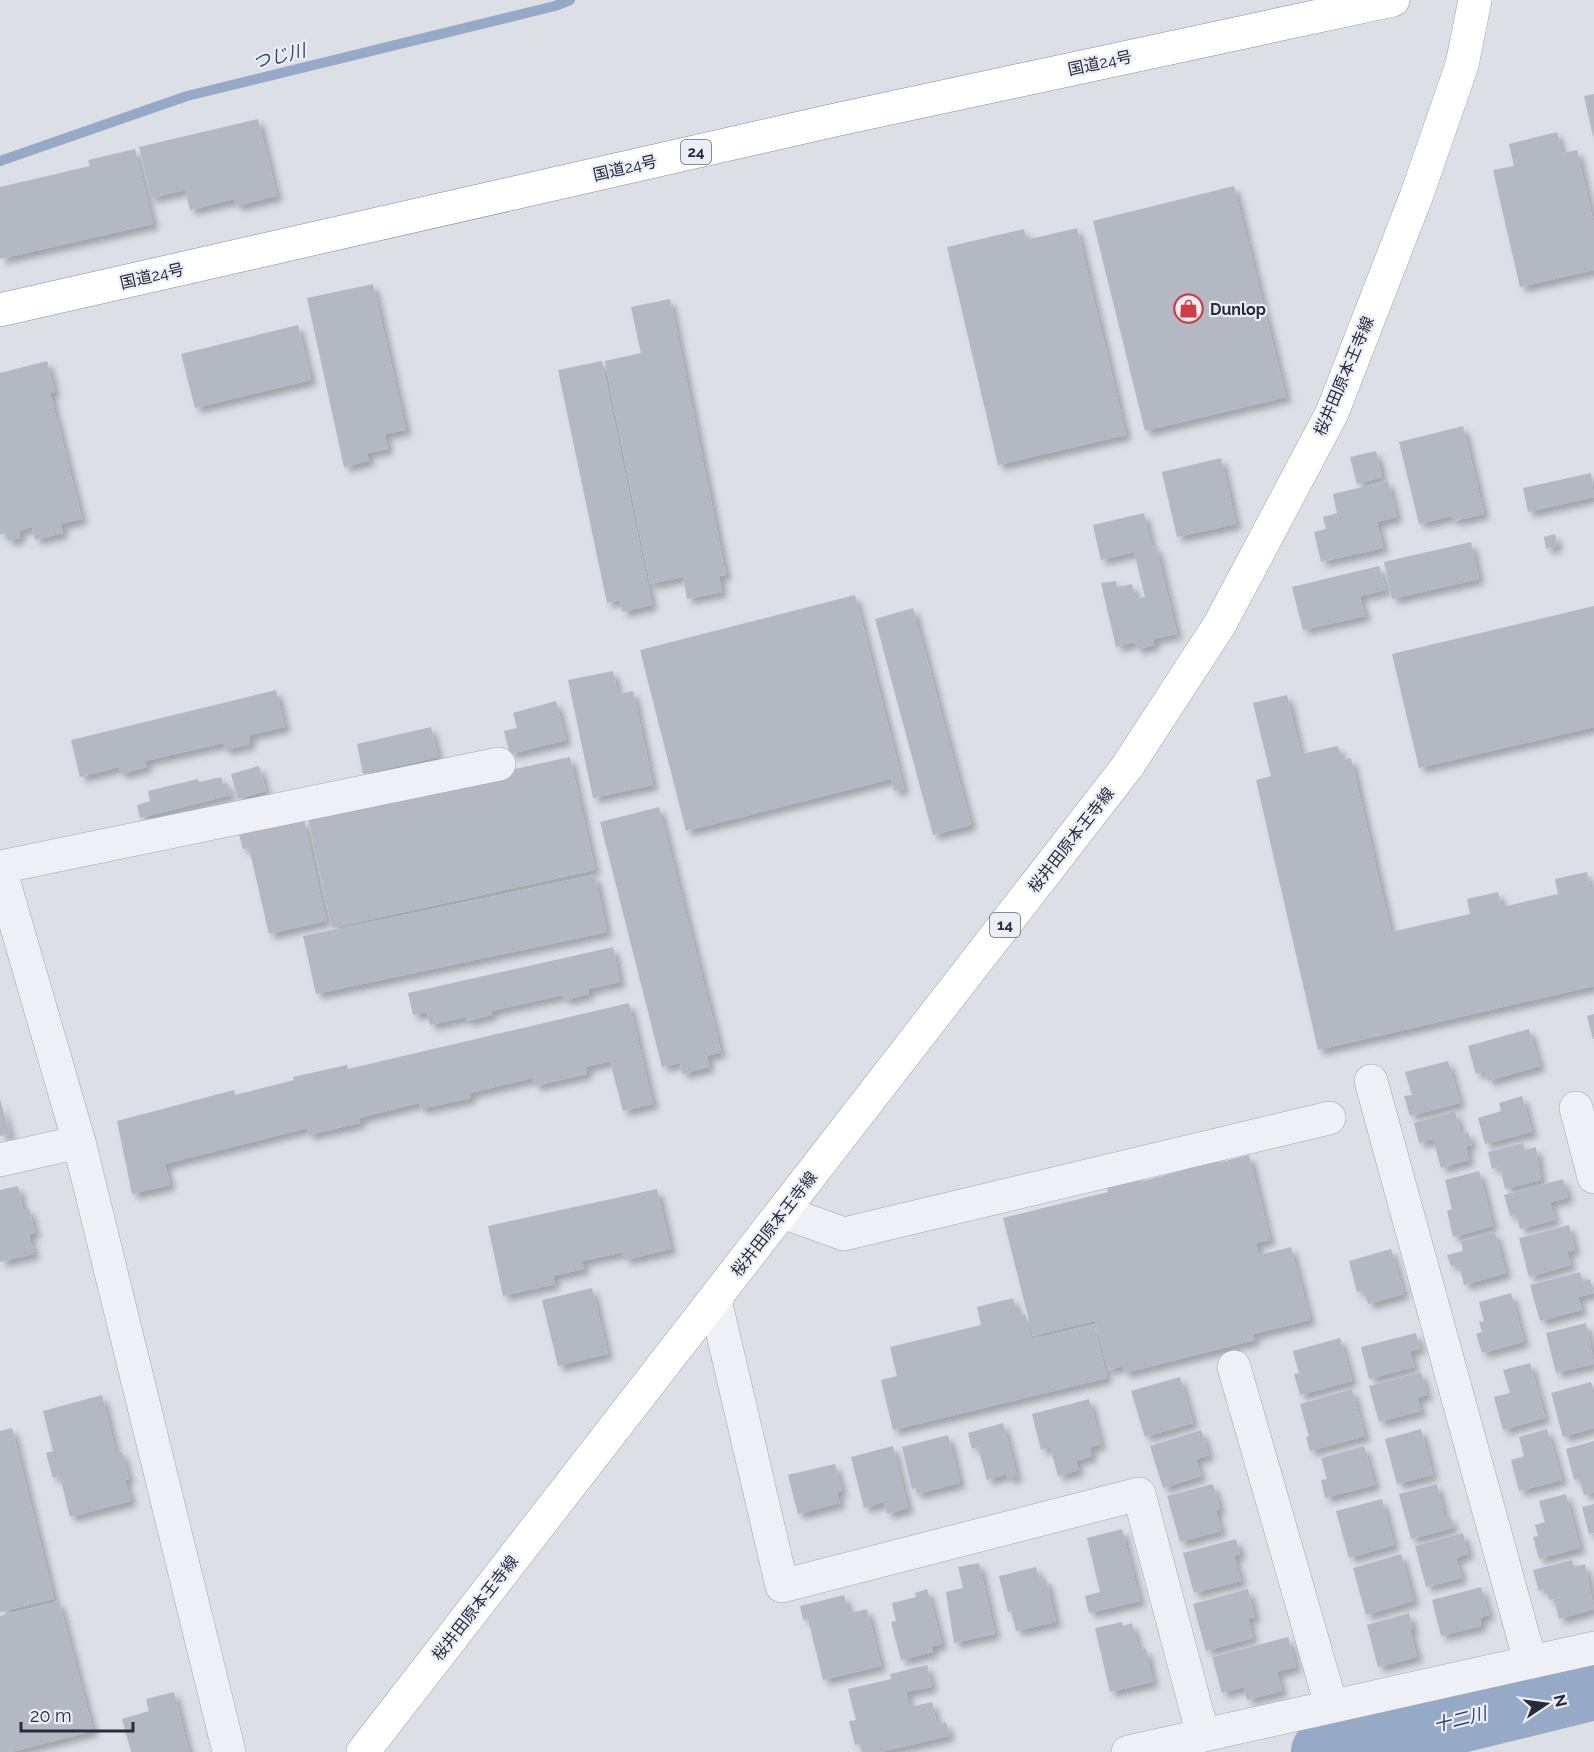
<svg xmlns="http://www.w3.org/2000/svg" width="1594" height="1752" font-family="Raleway,'Noto Sans JP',sans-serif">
  <defs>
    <filter id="shadow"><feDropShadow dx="5.5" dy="5.5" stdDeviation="3" flood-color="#0004"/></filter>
  </defs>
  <rect width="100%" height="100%" fill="#dcdfe6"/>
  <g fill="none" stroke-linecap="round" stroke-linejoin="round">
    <path stroke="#96a9c7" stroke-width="10" d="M0,161L187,96L555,6L570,0"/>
    <path stroke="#96a9c7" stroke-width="68" d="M1325,1752L1594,1686"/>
  </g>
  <g fill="#b3b8c3" filter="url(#shadow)">
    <path d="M1594,94V136H1593L1584,96Z"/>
    <path d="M258,119L277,196L236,206L234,199L190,210L185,190L151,198L139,147Z"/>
    <path d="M1557,132L1562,153L1577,150L1594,225V270L1520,287L1493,170L1514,166L1509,144Z"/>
    <path d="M135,149L153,224L0,259V187L90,166L88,160Z"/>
    <path d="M1234,186L1286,397L1145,431L1093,221Z"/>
    <path d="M1077,228L1126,435L998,465L947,247L1024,229L1026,240Z"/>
    <path d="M373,284L406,430L385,434L388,449L367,453L369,461L344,467L307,298Z"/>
    <path d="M670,299L726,575L719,576L722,592L687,599L683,577L650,584L605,361L641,353L631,307Z"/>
    <path d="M298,325L311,380L195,408L181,354Z"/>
    <path d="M47,361L55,392L50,393L82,519L61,524L63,533L35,540L32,527L19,531L20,538L8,541L6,533L0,535V373Z"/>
    <path d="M602,361L652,605L622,612L620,600L607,603L558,370Z"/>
    <path d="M1463,426L1484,514L1454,521L1452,516L1419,524L1399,442Z"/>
    <path d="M1376,451L1382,477L1357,484L1350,457Z"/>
    <path d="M1221,458L1236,524L1177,537L1162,472Z"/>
    <path d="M1591,473L1594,497L1528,512L1523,488Z"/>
    <path d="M1388,481L1397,517L1377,522L1383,548L1321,562L1314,532L1326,529L1323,517L1337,513L1333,494Z"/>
    <path d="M1144,513L1152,547L1156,546L1177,634L1153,639L1154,645L1137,649L1135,642L1116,647L1101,583L1116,581L1117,587L1132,584L1136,599L1145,597L1134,552L1101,560L1093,525Z"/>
    <path d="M1555,534L1557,546L1546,549L1544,537Z"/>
    <path d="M1471,542L1479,579L1392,599L1384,562Z"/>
    <path d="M1379,566L1386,590L1360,596L1365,616L1303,630L1292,587Z"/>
    <path d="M855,595L904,789L894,791L891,779L686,831L640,650Z"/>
    <path d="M1594,606V727L1419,768L1392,654Z"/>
    <path d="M913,608L971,825L933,835L875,619Z"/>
    <path d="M613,671L618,694L633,691L653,785L593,798L568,680Z"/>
    <path d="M276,690L285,727L250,735V744L225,750L223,743L145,761L147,767L121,774L119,767L80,777L71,740Z"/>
    <path d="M1287,695L1301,754L1338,746L1341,760L1351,758L1391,932L1470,914L1467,899L1498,892L1502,907L1558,894L1555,879L1587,872L1590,888L1594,887V986L1318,1050L1256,780L1271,776L1253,703Z"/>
    <path d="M556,701L566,740L510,754L504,731L517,728L513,713Z"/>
    <path d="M431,727L438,757L363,774L357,744Z"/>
    <path d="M570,757L595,870L332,928L307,814Z"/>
    <path d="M259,766L266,791L238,799L231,774Z"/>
    <path d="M221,777L223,784L227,783L231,795L140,818L137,805L150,801L148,791L198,779L199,782Z"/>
    <path d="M659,807L721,1052L707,1056L709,1067L682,1074L680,1063L662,1067L600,822Z"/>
    <path d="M304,820L326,921L269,934L249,848L243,849L239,835Z"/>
    <path d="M595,875L607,932L316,994L303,936Z"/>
    <path d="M613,947L620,982L588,989L589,994L565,1000L563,995L491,1011L492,1015L467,1021L466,1017L430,1025L427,1012L413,1015L408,993Z"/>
    <path d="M629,1003L653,1104L623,1111L610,1061L586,1067L587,1074L535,1086L533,1078L470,1093L471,1098L421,1109L419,1103L359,1118L360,1123L308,1135L307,1128L165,1164L170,1185L132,1194L117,1121L234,1090L235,1095L294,1080L293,1077L347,1065L348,1069Z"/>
    <path d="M1594,1014V1039H1593L1587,1016Z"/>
    <path d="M1529,1029L1540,1066L1488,1081L1485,1071L1476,1074L1468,1046Z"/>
    <path d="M1448,1061L1460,1103L1410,1116L1404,1096L1412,1095L1405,1072Z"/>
    <path d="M1522,1096L1532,1132L1485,1144L1478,1118L1501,1111L1499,1103Z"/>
    <path d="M0,1099L10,1134L0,1136Z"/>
    <path d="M1455,1111L1461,1134L1468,1132L1472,1145L1466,1146L1469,1160L1441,1168L1433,1139L1419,1143L1414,1123Z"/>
    <path d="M1523,1143L1525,1150L1536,1147L1541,1180L1505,1189L1500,1167L1492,1169L1488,1152Z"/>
    <path d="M1216,1152L1219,1163L1249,1155L1270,1240L1256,1243L1259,1255L1291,1247L1310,1320L1253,1334L1255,1340L1125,1373L1123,1366L1108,1370L1095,1321L1033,1336L1003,1218L1108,1192L1105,1180L1137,1171L1140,1182L1184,1170L1182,1161Z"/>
    <path d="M1479,1171L1493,1226L1453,1237L1447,1211L1452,1209L1445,1180Z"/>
    <path d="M1563,1179L1568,1198L1550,1202L1555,1220L1520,1229L1517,1214L1510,1216L1504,1195Z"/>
    <path d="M18,1186L23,1210L29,1208L35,1233L29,1234L34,1254L0,1262V1190Z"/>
    <path d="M657,1189L671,1249L625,1260L623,1252L582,1261L584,1269L553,1276L555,1284L503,1296L488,1226Z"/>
    <path d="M1569,1225L1575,1250L1567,1252L1571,1265L1529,1277L1519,1238Z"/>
    <path d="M1495,1232L1506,1273L1464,1285L1459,1264L1451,1266L1447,1255L1463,1251L1461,1241Z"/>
    <path d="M1391,1249L1404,1294L1368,1304L1364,1290L1357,1292L1349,1261Z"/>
    <path d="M1580,1272L1583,1282L1590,1279L1594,1293L1578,1297L1582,1310L1540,1321L1530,1285Z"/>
    <path d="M592,1288L608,1354L558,1366L542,1300Z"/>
    <path d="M1511,1293L1524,1342L1482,1353L1476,1334L1482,1332L1479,1322L1484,1321L1479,1302Z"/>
    <path d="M1013,1298L1018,1316L1025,1314L1032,1339L1094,1324L1107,1378L893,1430L881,1380L897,1376L890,1347L981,1325L977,1307Z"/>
    <path d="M1586,1323L1594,1364L1556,1373L1546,1333Z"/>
    <path d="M1416,1333L1420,1349L1410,1351L1414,1367L1369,1379L1361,1347Z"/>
    <path d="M1340,1338L1352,1381L1300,1395L1294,1374L1299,1373L1293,1351Z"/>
    <path d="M1530,1363L1545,1418L1503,1430L1494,1397L1510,1393L1503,1370Z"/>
    <path d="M1421,1372L1427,1395L1417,1398L1421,1411L1379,1422L1369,1386Z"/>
    <path d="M1180,1377L1193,1423L1145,1437L1131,1391Z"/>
    <path d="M1591,1382L1594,1390V1428L1563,1437L1551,1393Z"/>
    <path d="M1352,1389L1365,1436L1310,1451L1306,1437L1309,1436L1300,1404Z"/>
    <path d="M102,1395L116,1453L122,1452L129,1479L125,1480L131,1501L70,1517L60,1476L53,1478L46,1453L53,1451L43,1411Z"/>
    <path d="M1089,1399L1101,1444L1090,1447L1092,1456L1076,1461L1079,1470L1058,1476L1050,1447L1041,1450L1032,1414Z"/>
    <path d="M1003,1423L1017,1476L1008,1479L1007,1474L987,1480L978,1447L972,1449L968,1433Z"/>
    <path d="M12,1428L54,1599L0,1612V1431Z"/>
    <path d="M1421,1429L1433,1475L1397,1484L1385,1439Z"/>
    <path d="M1547,1429L1562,1480L1519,1491L1511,1460L1524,1456L1519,1437Z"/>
    <path d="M1201,1430L1209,1455L1196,1459L1201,1476L1163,1488L1150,1446Z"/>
    <path d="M948,1435L960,1483L917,1494L916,1488L912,1489L902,1447Z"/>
    <path d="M1594,1441V1492L1584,1495L1579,1478L1574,1480L1566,1449Z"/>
    <path d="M893,1446L908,1508L887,1514L884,1502L864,1508L851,1457Z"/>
    <path d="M1364,1446L1375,1485L1325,1498L1321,1480L1327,1479L1321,1458Z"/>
    <path d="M835,1464L842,1491L837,1493L840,1503L798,1514L788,1475Z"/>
    <path d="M1213,1484L1220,1509L1216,1511L1221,1531L1180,1542L1167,1496Z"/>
    <path d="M1437,1484L1445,1518L1450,1516L1453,1528L1411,1539L1399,1494Z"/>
    <path d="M1566,1494L1580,1548L1539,1559L1533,1537L1538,1536L1535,1525L1545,1522L1539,1501Z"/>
    <path d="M1382,1499L1394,1545L1349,1558L1336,1511Z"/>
    <path d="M1594,1504V1533L1589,1534L1582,1507Z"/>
    <path d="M1122,1529L1140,1601L1089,1613L1085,1596L1100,1592L1087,1538Z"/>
    <path d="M1463,1533L1468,1554L1456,1558L1462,1578L1426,1587L1415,1546Z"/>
    <path d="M1236,1539L1240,1554L1234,1556L1241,1581L1194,1593L1183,1553Z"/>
    <path d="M1401,1554L1414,1601L1366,1615L1353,1568Z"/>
    <path d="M1572,1560L1574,1567L1585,1564L1594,1609L1559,1619L1554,1599L1549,1600L1546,1588L1539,1591L1533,1570Z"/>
    <path d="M979,1563L995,1634L954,1643L946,1592L963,1588L958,1567Z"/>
    <path d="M1036,1567L1040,1580L1046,1579L1056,1622L1016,1631L1011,1611L1008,1612L999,1576Z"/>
    <path d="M1481,1587L1489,1615L1480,1618L1481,1626L1441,1636L1432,1600Z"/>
    <path d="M927,1589L942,1644L931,1647L933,1652L901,1660L891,1622L896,1621L892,1603L916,1597L915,1593Z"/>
    <path d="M1248,1589L1255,1617L1248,1618L1253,1638L1206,1651L1193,1604Z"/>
    <path d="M844,1595L849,1613L867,1609L881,1666L823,1680L808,1619L803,1620L800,1606Z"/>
    <path d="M59,1601L93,1731L11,1752H0V1616Z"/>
    <path d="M1409,1613L1413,1629H1410L1417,1657L1378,1667L1367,1625Z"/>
    <path d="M1122,1622L1123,1626L1132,1623L1139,1650L1146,1649L1153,1682L1110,1692L1095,1628Z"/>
    <path d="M1288,1637L1296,1667L1277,1672L1282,1691L1247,1700L1244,1687L1222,1693L1212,1657Z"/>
    <path d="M927,1665L932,1687L906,1692L910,1707L932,1702L937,1724L946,1722L949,1736L881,1752H862L860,1744L855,1745L849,1721L856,1720L848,1689L891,1679L890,1674Z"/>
    <path d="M174,1692L189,1752H131L122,1719L149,1711L146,1699Z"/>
  </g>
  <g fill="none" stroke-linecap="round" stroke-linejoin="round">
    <defs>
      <g id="minor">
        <path d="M0,867L499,764"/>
        <path d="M0,869L79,1142L229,1752"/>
        <path d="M1371,1081L1530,1661"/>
        <path d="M1576,1108L1594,1177"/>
        <path d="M0,1160L79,1142"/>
        <path d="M783,1212L844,1234L1329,1118"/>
        <path d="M715,1300L782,1586L1139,1494L1203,1735"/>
        <path d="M1234,1367L1331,1705"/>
        <path d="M1128,1752L1594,1648"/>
      </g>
      <path id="major" d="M363,1752L1127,767L1220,624L1332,413L1416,197L1462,65L1475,0"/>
      <path id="highway" d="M0,310L835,120L1393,0"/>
    </defs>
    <use href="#minor" stroke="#a2a6b0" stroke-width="34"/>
    <use href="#major" stroke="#9ba2b2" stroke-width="34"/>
    <use href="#highway" stroke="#838b9d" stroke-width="34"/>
    <use href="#minor" stroke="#eff0f5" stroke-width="33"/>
    <use href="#major" stroke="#fff" stroke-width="33"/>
    <use href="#highway" stroke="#fff" stroke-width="33"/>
  </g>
  <defs>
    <symbol id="shop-ring" viewBox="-11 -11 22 22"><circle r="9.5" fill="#ebeef4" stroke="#cf3e46" stroke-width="1.5"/><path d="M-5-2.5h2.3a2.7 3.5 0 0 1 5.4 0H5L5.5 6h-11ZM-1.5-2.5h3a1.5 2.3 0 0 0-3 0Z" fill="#cf3e46"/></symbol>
  </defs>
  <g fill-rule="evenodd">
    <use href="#shop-ring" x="1172" y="292" width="33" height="33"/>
  </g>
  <g text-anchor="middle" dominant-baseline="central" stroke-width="4.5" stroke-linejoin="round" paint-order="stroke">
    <g fill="#ebeef4" stroke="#616674" stroke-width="1.5">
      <rect x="681" y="140" width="30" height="24" rx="4.5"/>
      <rect x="990" y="913" width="30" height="24" rx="4.5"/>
    </g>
    <g font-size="15" font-weight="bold" fill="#262c3d">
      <text x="696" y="152">24</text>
      <text x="1005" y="925">14</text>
    </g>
    <g font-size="16" fill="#262c3d" stroke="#ebeef4">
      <text transform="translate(1100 63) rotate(-12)">国道24号</text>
      <text transform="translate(625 168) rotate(-13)">国道24号</text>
      <text transform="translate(152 276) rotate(-13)">国道24号</text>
      <text transform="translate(1344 376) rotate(-67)">桜井田原本王寺線</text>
      <text transform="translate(1071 840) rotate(-52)">桜井田原本王寺線</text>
      <text transform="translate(774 1224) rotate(-52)">桜井田原本王寺線</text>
      <text transform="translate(475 1608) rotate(-52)">桜井田原本王寺線</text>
    </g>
    <g font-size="16" font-weight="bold" fill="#262c3d" stroke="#ebeef4" text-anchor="start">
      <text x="1210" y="309">Dunlop</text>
    </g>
    <g font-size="18" font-style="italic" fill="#304671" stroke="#ebeef4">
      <text transform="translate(279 56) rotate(-14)">つじ川</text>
      <text transform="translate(1460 1719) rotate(-14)">十二川</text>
    </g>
  </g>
  <g transform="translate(1546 1704) rotate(77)" stroke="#ebeef4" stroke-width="4.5" paint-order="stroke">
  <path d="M0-4.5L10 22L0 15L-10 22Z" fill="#262c3d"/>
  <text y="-9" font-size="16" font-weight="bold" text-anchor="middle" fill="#262c3d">N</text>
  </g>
  <path d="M21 1722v9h112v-9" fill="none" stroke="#262c3d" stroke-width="3"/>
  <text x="30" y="1722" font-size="18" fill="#262c3d" stroke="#ebeef4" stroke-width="4.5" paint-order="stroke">20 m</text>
</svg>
